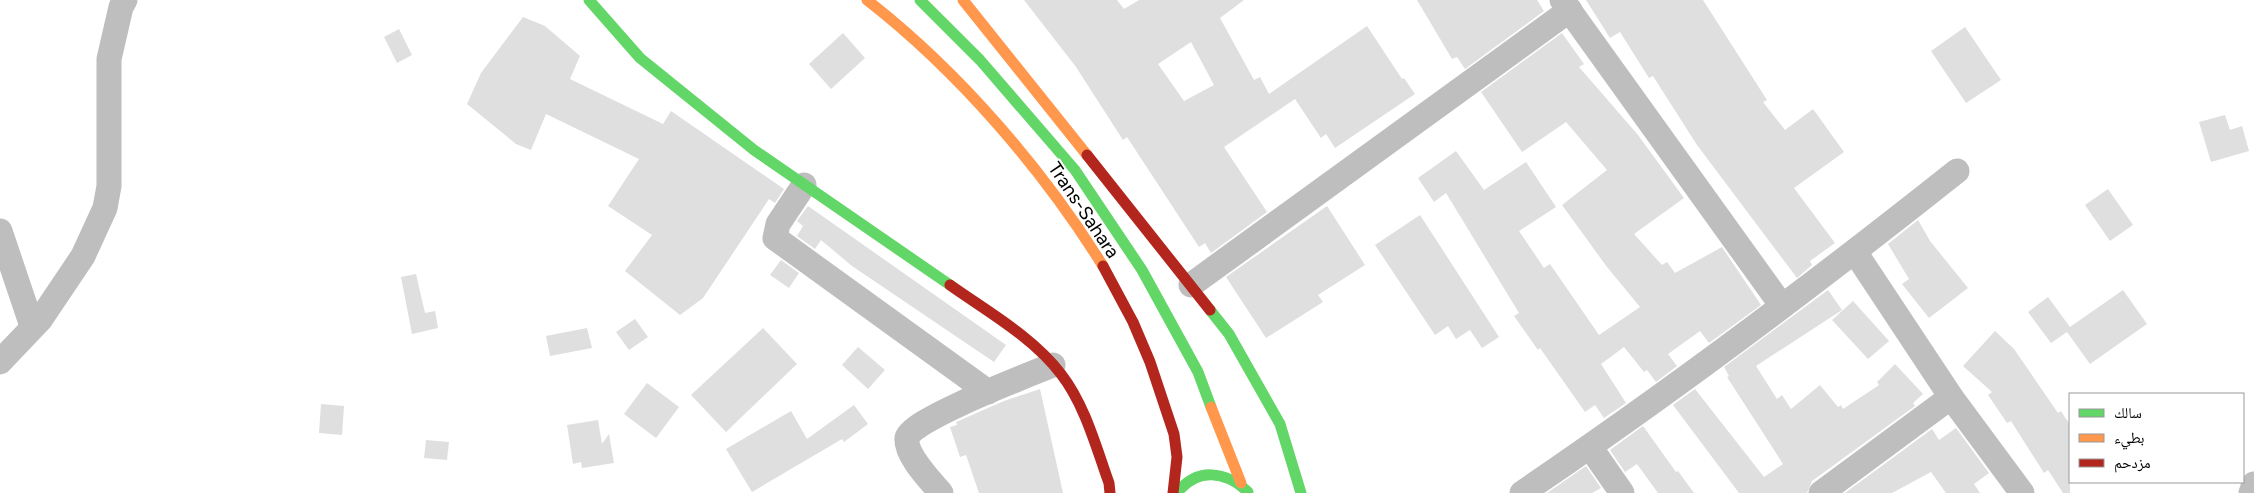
<svg xmlns="http://www.w3.org/2000/svg" width="2254" height="493" font-family="Figtree,'Noto Naskh Arabic',sans-serif">
  <rect width="100%" height="100%" fill="#fff"/>
  <g fill="#dfdfdf" fill-rule="evenodd">
    <path d="M1024,0H1117L1124,9L1139,0H1244L1220,18L1254,80L1260,77L1269,94L1367,26L1402,79L1404,78L1415,94L1335,148L1326,134L1321,138L1295,99L1224,147L1267,212L1211,253L1205,243L1199,247L1127,137L1123,140L1076,67ZM1191,42L1214,85L1184,101L1158,64Z"/>
    <path d="M1417,0H1537L1544,11L1465,69L1457,57L1452,59Z"/>
    <path d="M1586,0H1703L1767,100L1763,102L1785,130L1813,109L1844,152L1794,188L1835,243L1810,261L1812,265L1797,278L1697,145L1653,76L1649,78L1620,32L1610,38Z"/>
    <path d="M523,17L545,26L580,56L570,79L663,124L671,111L784,189L775,203L769,199L703,298L680,315L625,271L652,235L608,206L639,159L546,114L531,150L516,144L467,104L481,73Z"/>
    <path d="M1965,27L2001,80L1966,103L1931,51Z"/>
    <path d="M399,29L412,55L397,63L384,37Z"/>
    <path d="M843,33L865,58L831,89L809,64Z"/>
    <path d="M1562,33L1584,64L1579,67L1638,135L1684,198L1634,234L1662,265L1667,262L1675,273L1722,247L1761,305L1709,343L1700,331L1668,354L1677,366L1656,382L1647,370L1644,372L1624,347L1601,364L1626,403L1604,418L1595,405L1585,412L1540,348L1538,350L1514,316L1519,313L1446,193L1434,202L1418,178L1456,151L1484,190L1526,162L1556,207L1519,231L1544,268L1550,264L1599,335L1640,307L1607,267L1562,205L1607,170L1566,122L1522,152L1481,92Z"/>
    <path d="M2225,115L2230,130L2242,126L2249,151L2211,162L2199,122Z"/>
    <path d="M2108,189L2133,225L2110,241L2085,205Z"/>
    <path d="M808,206L1006,345L994,362L852,266L821,240L815,249L797,236L803,226L797,221Z"/>
    <path d="M1327,206L1365,265L1318,295L1323,302L1266,338L1226,277Z"/>
    <path d="M1420,215L1499,337L1482,348L1470,330L1456,339L1448,326L1435,335L1375,245Z"/>
    <path d="M1918,220L1930,241L1968,288L1929,318L1902,284L1909,279L1888,244Z"/>
    <path d="M781,260L799,273L789,288L770,275Z"/>
    <path d="M416,274L425,313L435,311L438,328L412,334L401,277Z"/>
    <path d="M1828,290L1842,310L1756,366L1777,399L1782,395L1791,409L1820,385L1838,407L1841,405L1843,409L1879,385L1877,382L1895,364L1923,394L1913,403L1915,406L1812,481L1807,493H1739L1673,405L1695,389L1764,477L1783,464L1727,377L1729,376L1724,367Z"/>
    <path d="M2123,290L2147,324L2090,364L2067,332L2051,343L2028,312L2048,297L2070,327Z"/>
    <path d="M1853,301L1889,341L1868,359L1832,320Z"/>
    <path d="M635,319L648,337L629,350L616,332Z"/>
    <path d="M587,328L592,348L550,356L546,336Z"/>
    <path d="M763,328L797,364L726,432L691,395Z"/>
    <path d="M1995,331L2014,349L2058,413L2061,411L2070,425V493H2063L2048,470L2044,473L2011,421L2007,423L1988,395L1992,392L1963,366Z"/>
    <path d="M858,347L885,370L868,389L842,365Z"/>
    <path d="M647,383L679,407L656,438L624,414Z"/>
    <path d="M1040,389L1063,493H979L966,455L960,457L950,427L957,425L956,422L1004,401Z"/>
    <path d="M321,404L344,406L342,435L319,433Z"/>
    <path d="M854,405L868,424L844,442L842,439L752,492L726,449L791,411L807,439Z"/>
    <path d="M598,420L602,444L609,434L614,463L582,468L581,462L573,464L567,425Z"/>
    <path d="M1643,426L1676,472L1678,471L1694,493H1658L1637,464L1625,472L1610,450Z"/>
    <path d="M1956,428L1989,473L1974,484L1980,493H1946L1931,472L1892,493H1845L1932,429L1939,440Z"/>
    <path d="M426,440L449,442L447,460L424,458Z"/>
    <path d="M1586,466L1601,488L1592,493H1547Z"/>
  </g>
  <g fill="none" stroke-linecap="round" stroke-linejoin="round">
    <g stroke="#bebebe" stroke-width="25">
      <path d="M1562,0L1782,306"/>
      <path d="M804,185L778,224L775,238L988,392"/>
      <path d="M0,231L32,326"/>
      <path d="M1855,252L1951,397L2022,493"/>
      <path d="M1191,285L1570,10"/>
      <path d="M0,362L40,320L83,256L105,208L109,186V59L121,7L125,0"/>
      <path d="M1590,447L1622,493"/>
      <path d="M941,493C931,481 905,455 907,438C910,420 1031,374 1053,365"/>
      <path d="M1522,493C1671,392 1816,283 1957,171"/>
      <path d="M1821,493L1951,397"/>
      <path d="M2251,493L2254,484"/>
    </g>
    <g stroke="#63d668" stroke-width="11">
      <path d="M589,0L640,58L754,150L950,285"/>
      <path d="M920,0L980,60L1075,170L1142,270L1198,372L1211,407"/>
      <path d="M1210,310L1229,334L1280,424L1301,493"/>
      <path d="M1177,493C1197,467 1226,471 1248,492"/>
    </g>
    <g stroke="#ff974d" stroke-width="11">
      <path d="M867,0C958,71 1042,168 1103,266"/>
      <path d="M963,0L1087,155"/>
      <path d="M1211,407L1241,483"/>
    </g>
    <g stroke="#b3261e" stroke-width="11">
      <path d="M1087,155L1210,310"/>
      <path d="M1103,266L1133,322L1150,362L1174,434L1177,457L1173,493"/>
      <path d="M950,285C988,312 1033,337 1061,374C1085,405 1096,447 1109,483L1110,493"/>
    </g>
  </g>
  <g text-anchor="middle" dominant-baseline="central" stroke-width="4" stroke-linejoin="round" paint-order="stroke">
    <g font-size="19" fill="#000" stroke="#fff">
      <text transform="translate(1084 210) rotate(56)">Trans-Sahara</text>
    </g>
  </g>
  <rect x="2069" y="393" width="175" height="90" fill="#ffffff" stroke="#999999"/>
  <rect x="2079" y="409" width="25" height="8" fill="#63d668" stroke="#999999"/>
  <text x="2114" y="418" font-size="15" fill="#000000">سالك</text>
  <rect x="2079" y="434" width="25" height="8" fill="#ff974d" stroke="#999999"/>
  <text x="2114" y="443" font-size="15" fill="#000000">بطيء</text>
  <rect x="2079" y="459" width="25" height="8" fill="#b3261e" stroke="#999999"/>
  <text x="2114" y="468" font-size="15" fill="#000000">مزدحم</text>
</svg>
